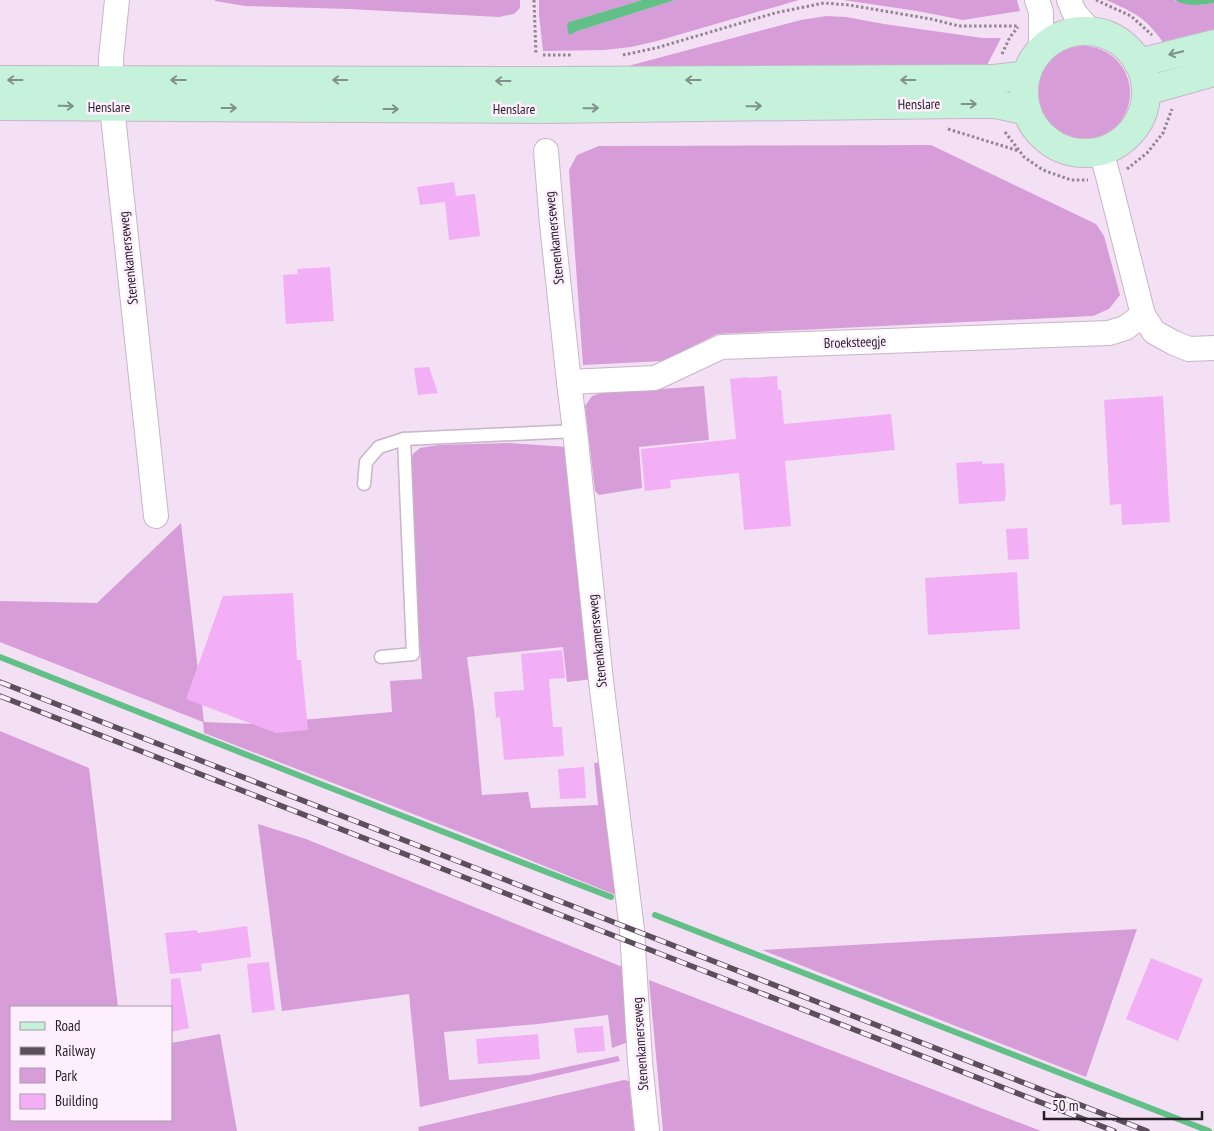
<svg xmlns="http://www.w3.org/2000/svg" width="1214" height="1131" font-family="'PT Sans Narrow',sans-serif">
  <rect width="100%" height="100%" fill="#f4e0f4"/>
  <g fill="#d69dd8">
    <path d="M215,0H520V8L514,14L499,17L349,9L245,6L215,1Z"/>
    <path d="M539,0H642L569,22L571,35L575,32L675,0H799L657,41L631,47L604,50L543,51L539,15Z"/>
    <path d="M843,0H1017L1020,11L963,20L917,11Z"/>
    <path d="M1106,0H1175V1L1200,5L1214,3V37L1167,49C1159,35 1146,19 1131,12C1123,7 1114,4 1106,0Z"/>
    <path d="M826,16L846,17L884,24L983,38H1001L986,67L574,70L575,66H628L801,20Z"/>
    <circle cx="1083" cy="93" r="47"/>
    <path d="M931,145L1096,224L1104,236L1120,295L1109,309L1093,316L717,334L663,361L583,365L569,170L577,155L599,146Z"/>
    <path d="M704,386L709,440L639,447L642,488L599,495L595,491L585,406L592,396L601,393Z"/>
    <path d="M509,443L567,447L593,679L567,682L563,647L467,657L474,709L482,795L528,792L531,808L598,805L594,763L604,762L618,896L488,843L204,733L203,722L0,642V601L97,603L181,523L204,722L257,724L392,712L390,681L422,679L409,467L413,454L420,448L439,445Z"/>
    <path d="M0,731L89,768L118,1007H11V1120H171V1043L220,1034L237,1131H0Z"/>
    <path d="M258,824L306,839L625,968L631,1041L612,1048L608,1015L538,1024L444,1032L449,1080L529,1075L618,1056L620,1061L420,1107L409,994L282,1011Z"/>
    <path d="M1137,929L1086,1077L762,950Z"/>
    <path d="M649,980L1041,1131H663Z"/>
    <path d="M624,1080L629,1081L634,1131H419L418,1127Z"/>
  </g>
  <g fill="#62bf88">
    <path d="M642,0H675L575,32L571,35L568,33L567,25L569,22Z"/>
    <path d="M1175,0H1214V3C1201,5 1186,7 1175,0Z"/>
  </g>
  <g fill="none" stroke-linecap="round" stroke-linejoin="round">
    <g stroke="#62bf88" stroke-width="6">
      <path d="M0,657L318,783L611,897"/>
      <path d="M655,915L1209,1131"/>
    </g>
  </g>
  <g fill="#f3aff5">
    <path d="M454,182L456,196L475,194L480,236L449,240L445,202L420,205L417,187Z"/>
    <path d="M330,267L334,321L286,324L283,275L298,274L297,269Z"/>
    <path d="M429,367L438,393L418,395L414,368Z"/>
    <path d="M777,376L778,390H781L784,424L891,414L895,450L785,461L791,526L744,530L739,473L670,480L671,488L645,491L641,449L736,439L730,379L748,377L749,378Z"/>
    <path d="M1163,396L1170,522L1122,525L1121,504L1110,505L1104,400Z"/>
    <path d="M983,461L982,464L1004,463L1006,496L1005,497V501L959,504L956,463Z"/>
    <path d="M1027,528L1029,559L1008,560L1006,529Z"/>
    <path d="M1017,572L1020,629L928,635L925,578Z"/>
    <path d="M293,593L297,660H301L308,730L276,733L186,699L223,596Z"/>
    <path d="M562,650L565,678L549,679L553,727H562L564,756L504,760L500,717L496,718L494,692L524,690L521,654Z"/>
    <path d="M584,767L586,798L560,799L558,769Z"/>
    <path d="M247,926L251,957L201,964L202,971L170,974L165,933L197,930L198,933Z"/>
    <path d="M1151,958L1203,979L1178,1041L1126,1019Z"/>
    <path d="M269,962L275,1010L252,1013L247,964Z"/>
    <path d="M180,978L189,1028L171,1032V979Z"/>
    <path d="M603,1026L605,1051L577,1053L574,1028Z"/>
    <path d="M538,1034L540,1059L478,1064L476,1039Z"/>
  </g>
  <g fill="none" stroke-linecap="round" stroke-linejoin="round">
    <defs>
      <g id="lane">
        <path d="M364,484L366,462L379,447L404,439L575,431"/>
        <path d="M381,657L413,654L404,439"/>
      </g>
      <g id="street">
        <path d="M117,0L111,58L112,107L156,516"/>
        <path d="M1037,0L1041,12V49"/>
        <path d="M1069,0L1074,12L1090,31"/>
        <path d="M546,151L552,224L569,382L575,431L601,681L632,930L640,1062L647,1131"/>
        <path d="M1143,315L1154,332L1174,343L1189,349L1214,348"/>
        <path d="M569,382L655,378L721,347L1109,333L1125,328L1143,315L1108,176L1101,151"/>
      </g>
      <g id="secondary">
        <circle cx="1085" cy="92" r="61"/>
        <path d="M1138,63L1214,44"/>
        <path d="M0,80L552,81L955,79H994L1026,75"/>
        <path d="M1146,91L1214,72"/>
        <path d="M0,106L543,109L962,104H996L1027,111"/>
      </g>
    </defs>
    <use href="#lane" stroke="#c8b5c8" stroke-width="15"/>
    <use href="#street" stroke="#c8b5c8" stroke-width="26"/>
    <use href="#secondary" stroke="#c8b5c8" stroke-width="30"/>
    <g stroke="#928492" stroke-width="3" stroke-dasharray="2.5 2.5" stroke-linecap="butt">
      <path d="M534,0L536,55"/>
      <path d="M1096,0L1131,16L1152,35"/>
      <path d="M1002,54L1010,37L1018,27"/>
      <path d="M543,55H572"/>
      <path d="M623,55L656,48L775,13L824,3L849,5L931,19L959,26H1018"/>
      <path d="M948,129L1019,151"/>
      <path d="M1005,132L1024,157L1043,170L1071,180H1088"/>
      <path d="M1127,169L1147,153L1163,133L1172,109"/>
    </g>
    <use href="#lane" stroke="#fff" stroke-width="12"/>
    <use href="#street" stroke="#fff" stroke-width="24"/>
    <use href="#secondary" stroke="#c6f1db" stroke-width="28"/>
    <defs>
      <g id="rail">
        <path d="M0,682L1147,1131"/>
        <path d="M0,696L1114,1131"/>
      </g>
    </defs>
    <use href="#rail" stroke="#5a4f5a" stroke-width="5.5"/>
    <use href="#rail" stroke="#feefff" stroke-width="4" stroke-dasharray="11" stroke-linecap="butt"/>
  </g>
  <defs><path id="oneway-shaft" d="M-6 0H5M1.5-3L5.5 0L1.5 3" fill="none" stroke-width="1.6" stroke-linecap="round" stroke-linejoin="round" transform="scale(1.25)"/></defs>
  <g stroke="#7e9289">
    <use href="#oneway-shaft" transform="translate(1176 53) rotate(166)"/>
    <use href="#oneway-shaft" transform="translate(15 80) rotate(180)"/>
    <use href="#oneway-shaft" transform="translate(178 80) rotate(-180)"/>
    <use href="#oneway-shaft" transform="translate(340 80) rotate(-180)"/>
    <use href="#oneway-shaft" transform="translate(693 80) rotate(180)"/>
    <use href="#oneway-shaft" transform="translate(908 80) rotate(180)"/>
    <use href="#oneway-shaft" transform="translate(503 81) rotate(-180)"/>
    <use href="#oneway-shaft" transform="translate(969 104)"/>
    <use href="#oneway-shaft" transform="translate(66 106) rotate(1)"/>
    <use href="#oneway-shaft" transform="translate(754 106) rotate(-1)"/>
    <use href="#oneway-shaft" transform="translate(229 108)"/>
    <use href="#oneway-shaft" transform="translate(591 108) rotate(-1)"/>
    <use href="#oneway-shaft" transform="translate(391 109)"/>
  </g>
  <g text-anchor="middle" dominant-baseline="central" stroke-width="5" stroke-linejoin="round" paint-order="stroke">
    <g font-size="14" fill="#251e25" stroke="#feefff">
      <text transform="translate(919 104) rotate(-1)">Henslare</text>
      <text x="109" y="107">Henslare</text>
      <text x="514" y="109">Henslare</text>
      <text transform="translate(554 238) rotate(-96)">Stenenkamerseweg</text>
      <text transform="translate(128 258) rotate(-96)">Stenenkamerseweg</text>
      <text transform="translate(855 342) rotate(-2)">Broeksteegje</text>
      <text transform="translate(597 641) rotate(-96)">Stenenkamerseweg</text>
      <text transform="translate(640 1044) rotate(-94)">Stenenkamerseweg</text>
    </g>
  </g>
  <rect x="10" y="1006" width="162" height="115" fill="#feefff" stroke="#a79ba8"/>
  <rect x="20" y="1022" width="25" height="8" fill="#c6f1db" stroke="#a79ba8"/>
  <text x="55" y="1031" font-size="15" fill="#251e25">Road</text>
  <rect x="20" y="1047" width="25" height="8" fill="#5a4f5a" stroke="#a79ba8"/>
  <text x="55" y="1056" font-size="15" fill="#251e25">Railway</text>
  <rect x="20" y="1068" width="25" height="15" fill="#d69dd8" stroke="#a79ba8"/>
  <text x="55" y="1081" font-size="15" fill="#251e25">Park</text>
  <rect x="20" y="1094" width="25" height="15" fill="#f3aff5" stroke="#a79ba8"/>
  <text x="55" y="1106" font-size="15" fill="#251e25">Building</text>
  <path d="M1044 1111v8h158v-8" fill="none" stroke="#251e25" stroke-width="2.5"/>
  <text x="1052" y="1111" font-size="15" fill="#251e25" stroke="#feefff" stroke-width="4" paint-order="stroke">50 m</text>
</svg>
